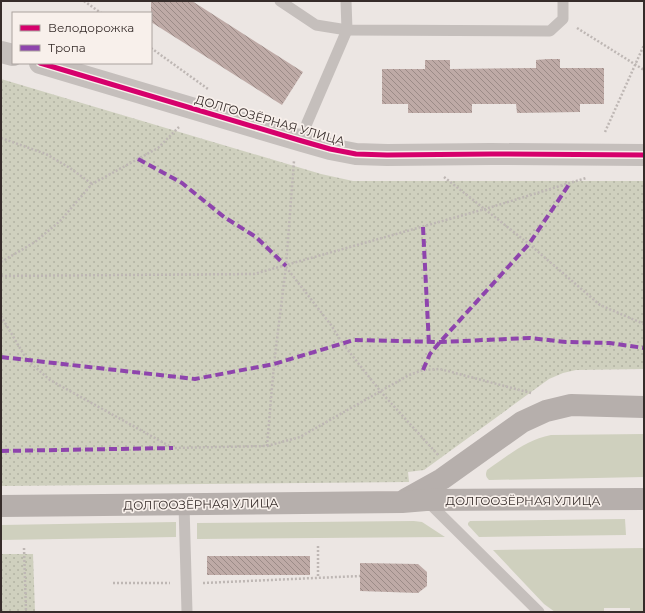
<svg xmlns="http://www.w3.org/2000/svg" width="645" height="613" font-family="Montserrat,sans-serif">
  <defs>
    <pattern id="park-dots" width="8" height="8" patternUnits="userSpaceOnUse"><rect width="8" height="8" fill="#cfd0be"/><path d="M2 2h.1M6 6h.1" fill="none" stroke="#b2b3a3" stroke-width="1.8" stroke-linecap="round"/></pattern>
    <pattern id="building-back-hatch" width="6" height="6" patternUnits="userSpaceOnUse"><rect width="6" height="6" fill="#beaaa6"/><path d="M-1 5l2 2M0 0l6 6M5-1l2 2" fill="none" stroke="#9b8b87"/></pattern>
  </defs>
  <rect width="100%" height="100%" fill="#ece6e3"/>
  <g fill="#cfd0be">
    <path d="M644,434V477L489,480C486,477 485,475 487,470C508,456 525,440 551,435Z"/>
    <path d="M625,519L626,535L479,537L468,525V523L470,521Z"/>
    <path d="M414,521L422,522L445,537L197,539V523Z"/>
    <path d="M176,522V537L1,540V525Z"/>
    <path d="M644,548V612H630V608H604V612H555L544,604L493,550Z"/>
  </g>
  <g fill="url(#park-dots)">
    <path d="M1,79L321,174L353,181H644V369L576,370L563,373L549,379L424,470L408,472L409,482L1,486Z"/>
    <path d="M1,554H33L35,612H1Z"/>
  </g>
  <g fill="url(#building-back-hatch)">
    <path d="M151,1H192L303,72L282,105L151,22Z"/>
    <path d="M548,59H560V68H604V104H580V112L517,113L516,104H472V113H408V104H382V69H425V60H450V69L536,68V60Z"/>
    <rect x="207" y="556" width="103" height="19"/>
    <path d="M360,563L418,564L427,572V586L418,593L360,591Z"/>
  </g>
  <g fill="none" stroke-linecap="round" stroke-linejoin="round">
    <g stroke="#beb7b4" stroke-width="2.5" stroke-dasharray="2 2" stroke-linecap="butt">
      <path d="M84,1L101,13"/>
      <path d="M577,28L644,70"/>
      <path d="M151,48L208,89"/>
      <path d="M605,132L644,45"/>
      <path d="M1,138L46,154L70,168L92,184"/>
      <path d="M444,177L529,244L600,305L644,324"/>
      <path d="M1,262L35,242L60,221L92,184L158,148L179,127"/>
      <path d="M286,267L331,325L343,344L381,392L439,456"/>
      <path d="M1,276L254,274L485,209L586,178"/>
      <path d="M1,316L27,360L50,380L173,448L267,446L300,437L409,375L423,370L440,369L531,393"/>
      <path d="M267,446L274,364L286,266L294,161"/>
      <path d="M318,546V578"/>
      <path d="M24,548L26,612"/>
      <path d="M113,583H170"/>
      <path d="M203,583L360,576"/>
    </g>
    <g stroke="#c5bfbc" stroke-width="11">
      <path d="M280,1L316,25L347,30L550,31L563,19V1"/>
      <path d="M302,141L307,123L347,30L346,1"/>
      <path d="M427,501L539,612"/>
      <path d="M184,505L187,612"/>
    </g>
    <g stroke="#c5bfbc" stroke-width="22">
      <path d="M1,52L13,55"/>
      <path d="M40,63L302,141L330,149L356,154L387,155L491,154L644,155"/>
    </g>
    <g stroke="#b6afac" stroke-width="22">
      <path d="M406,499L442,479L522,422L546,411L571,405L644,407"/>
      <path d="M1,506L402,502L426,500L644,499"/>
    </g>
    <g stroke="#8e44ad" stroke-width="4" stroke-dasharray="8 4" stroke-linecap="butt">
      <path d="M138,159L182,183L224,217L256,237L286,266"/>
      <path d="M423,227L429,345"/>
      <path d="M1,357L195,379L274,364L354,340L440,342L530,338L566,342L610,343L644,348"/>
      <path d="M423,370L430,354L440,342L529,244L570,183"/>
      <path d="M1,451L173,448"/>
    </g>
    <defs>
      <path id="cycleway" d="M40,63L302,141L330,149L356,154L387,155L491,154L644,155"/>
    </defs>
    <use href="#cycleway" stroke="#f8f0eb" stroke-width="8"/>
    <use href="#cycleway" stroke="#d6006c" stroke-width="5"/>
  </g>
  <g text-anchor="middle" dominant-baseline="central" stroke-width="3.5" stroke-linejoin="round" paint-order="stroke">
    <g font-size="12" fill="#362c2a" stroke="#f8f0eb">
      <text transform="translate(270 120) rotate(16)">ДОЛГООЗЁРНАЯ УЛИЦА</text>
      <text x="523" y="500">ДОЛГООЗЁРНАЯ УЛИЦА</text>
      <text transform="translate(201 504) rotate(-1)">ДОЛГООЗЁРНАЯ УЛИЦА</text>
    </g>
  </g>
  <rect width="645" height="613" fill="none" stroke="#362c2a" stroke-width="4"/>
  <rect x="12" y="12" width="140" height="52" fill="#f8f0eb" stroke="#aaa29e"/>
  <rect x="20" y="25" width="20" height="6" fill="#d6006c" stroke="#aaa29e"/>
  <text x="48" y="32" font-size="12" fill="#362c2a">Велодорожка</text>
  <rect x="20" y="45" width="20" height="6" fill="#8e44ad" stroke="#aaa29e"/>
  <text x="48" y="52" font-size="12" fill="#362c2a">Тропа</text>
</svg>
